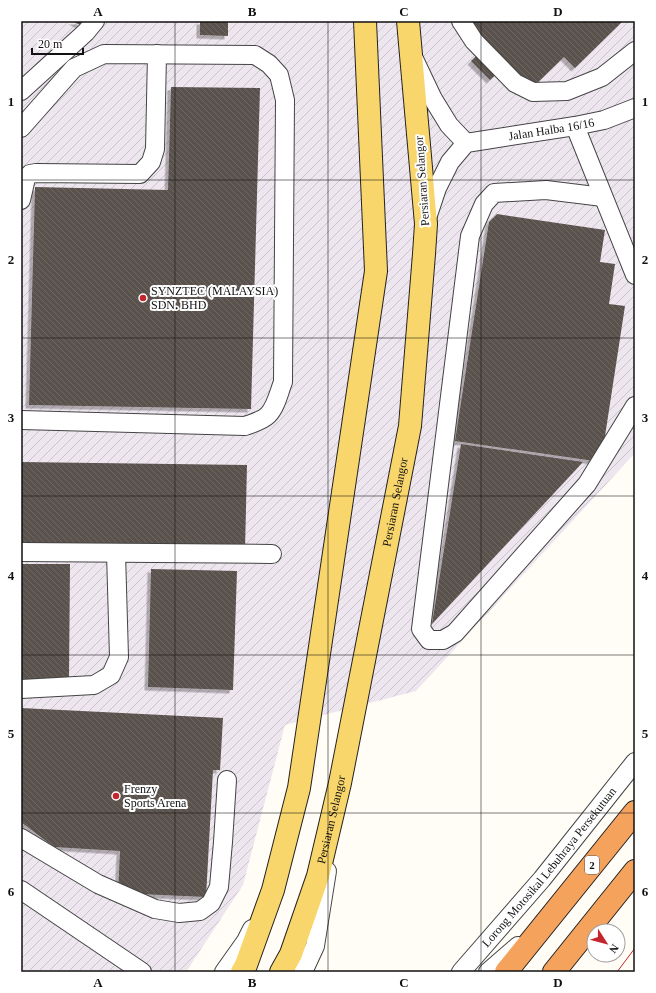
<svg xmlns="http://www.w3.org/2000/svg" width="656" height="993" font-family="'Times New Roman',serif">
  <defs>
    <pattern id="industrial-furrows" width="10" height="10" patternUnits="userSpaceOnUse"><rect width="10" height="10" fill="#eee6ef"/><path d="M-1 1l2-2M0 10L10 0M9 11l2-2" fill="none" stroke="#cbc4cc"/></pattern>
    <pattern id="building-back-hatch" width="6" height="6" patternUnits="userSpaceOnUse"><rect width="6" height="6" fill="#5a524d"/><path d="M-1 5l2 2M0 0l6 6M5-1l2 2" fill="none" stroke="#6d6662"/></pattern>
    <filter id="shadow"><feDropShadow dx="-3.5" dy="3.5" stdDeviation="0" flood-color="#0004"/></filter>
  </defs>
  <rect width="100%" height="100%" fill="#fffdf5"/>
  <path fill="url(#industrial-furrows)" d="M21,21H635V453L416,691L285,725L243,885L186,972H21Z"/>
  <g fill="url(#building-back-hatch)" filter="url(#shadow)">
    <path d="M72,21H82L80,25Z"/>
    <path d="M200,21H228V36L200,35Z"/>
    <path d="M473,21H623L575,68L564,57L531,89L507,64L490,80L471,61L488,45L469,25Z"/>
    <path d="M171,87L260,88L251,409L29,405L35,187L168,190Z"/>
    <path d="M497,214L605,230L600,262L615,264L609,304L625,306L601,462L455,441L489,222Z"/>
    <path d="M461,444L583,462L432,624Z"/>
    <path d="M21,462L247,465L245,550L21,547Z"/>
    <path d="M21,564H70L69,679H21Z"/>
    <path d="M151,569L237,571L233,690L148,687Z"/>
    <path d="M21,708L223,718L220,770H213L206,897L118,893L120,851L54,847L21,822Z"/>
  </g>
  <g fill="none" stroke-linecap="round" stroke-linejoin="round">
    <defs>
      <g id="minor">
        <path d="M461,21L474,41L515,83L533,92L567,91L602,77L635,51"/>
        <path d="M414,59L433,99L449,125L466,143"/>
        <path d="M21,91L86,32L95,21"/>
        <path d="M575,126L635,275"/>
        <path d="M21,128L74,68L104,54L255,55L269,64L279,75L285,100L283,382C279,392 276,407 268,415C262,421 253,423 245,426L21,420"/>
        <path d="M603,197L546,190L494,193L484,204L470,236L421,629L429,640H443L455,633L587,484L635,406"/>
        <path d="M21,200L26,178L30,174L36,173L140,174L151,162L155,149L157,54"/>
        <path id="s1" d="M427,218L437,188L450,162L466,143L575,126L604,120L635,108"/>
        <path d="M21,552L272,554"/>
        <path d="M21,689L94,685L111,675L119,657L116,553"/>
        <path d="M21,838L98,884L155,909L179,913L200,911L211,903L219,887L223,842L227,780"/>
        <path d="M21,890L142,972"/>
        <path d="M224,972L246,941L252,929"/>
        <path d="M303,972L315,946L327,871"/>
        <path id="s2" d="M461,972L542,879L635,762"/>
        <path d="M488,972L518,946"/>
      </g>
      <g id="major">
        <path d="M242,972L246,965L273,890L299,788L376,271L365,21"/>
        <path id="s3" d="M281,972L291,954L318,876L340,783L410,426L424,254L426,224L408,21"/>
      </g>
      <g id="highway">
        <path d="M506,972L635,812"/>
        <path d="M554,972L635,871"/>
      </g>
    </defs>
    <use href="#minor" stroke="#444" stroke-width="20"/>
    <use href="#major" stroke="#222" stroke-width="24"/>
    <use href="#highway" stroke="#222" stroke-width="24"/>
    <use href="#minor" stroke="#fff" stroke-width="18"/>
    <use href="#major" stroke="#f9d66b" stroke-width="22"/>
    <use href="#highway" stroke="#f5a25d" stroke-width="22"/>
    <path stroke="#c4262e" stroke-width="1" d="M617,972L635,948"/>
  </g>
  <path fill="none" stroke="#111" stroke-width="1" stroke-opacity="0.55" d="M175,21V972M328,21V972M481,21V972M21,180H635M21,338H635M21,496H635M21,655H635M21,813H635"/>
  <g fill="#c4262e" stroke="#fff" stroke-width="1.5">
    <circle cx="143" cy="298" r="4"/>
    <circle cx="116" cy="796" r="4"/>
  </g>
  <g text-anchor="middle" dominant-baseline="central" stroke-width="4" stroke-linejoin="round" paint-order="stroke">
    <rect fill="#fff" stroke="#585858" stroke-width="1" x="585" y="856" width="14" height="18" rx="3"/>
    <g font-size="11" font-weight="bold" fill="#111">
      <text x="592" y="865">2</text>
    </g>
    <g font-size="12" fill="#111" stroke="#fff">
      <text stroke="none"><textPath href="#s1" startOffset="172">Jalan Halba 16/16</textPath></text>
      <text transform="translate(422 181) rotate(-94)">Persiaran Selangor</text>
      <text stroke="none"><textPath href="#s3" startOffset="485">Persiaran Selangor</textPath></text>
      <text stroke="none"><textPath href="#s3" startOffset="161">Persiaran Selangor</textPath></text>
      <text stroke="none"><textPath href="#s2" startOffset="137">Lorong Motosikal Lebuhraya Persekutuan</textPath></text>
    </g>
    <g font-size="12" fill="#111" stroke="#fff" text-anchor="start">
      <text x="151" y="291">SYNZTEC (MALAYSIA)<tspan x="151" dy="14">SDN. BHD</tspan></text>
      <text x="124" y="789">Frenzy<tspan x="124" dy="14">Sports Arena</tspan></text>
    </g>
  </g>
  <rect width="656" height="993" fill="none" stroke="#ffffff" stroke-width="44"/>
  <g transform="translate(606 943) rotate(126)"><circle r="19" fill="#ffffff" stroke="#a0a0a0"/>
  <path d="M0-3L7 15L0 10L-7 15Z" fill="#c4262e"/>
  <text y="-6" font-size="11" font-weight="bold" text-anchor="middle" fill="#111111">N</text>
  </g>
  <path d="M32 48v6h51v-6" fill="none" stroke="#111111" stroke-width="2"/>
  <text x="38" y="48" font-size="12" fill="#111111" stroke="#ffffff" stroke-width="3" paint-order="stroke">20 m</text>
  <rect x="22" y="22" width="612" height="949" fill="none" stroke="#111" stroke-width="1.5"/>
  <g font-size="13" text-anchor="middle" font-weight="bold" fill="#111">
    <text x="98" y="16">A</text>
    <text x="252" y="16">B</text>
    <text x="404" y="16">C</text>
    <text x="558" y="16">D</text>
    <text x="11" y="106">1</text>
    <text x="645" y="106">1</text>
    <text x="11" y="264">2</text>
    <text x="645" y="264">2</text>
    <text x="11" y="422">3</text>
    <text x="645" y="422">3</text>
    <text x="11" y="580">4</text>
    <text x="645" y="580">4</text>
    <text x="11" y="738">5</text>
    <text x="645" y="738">5</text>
    <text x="11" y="896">6</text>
    <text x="645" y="896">6</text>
    <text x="98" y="987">A</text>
    <text x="252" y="987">B</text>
    <text x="404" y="987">C</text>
    <text x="558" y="987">D</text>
  </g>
</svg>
